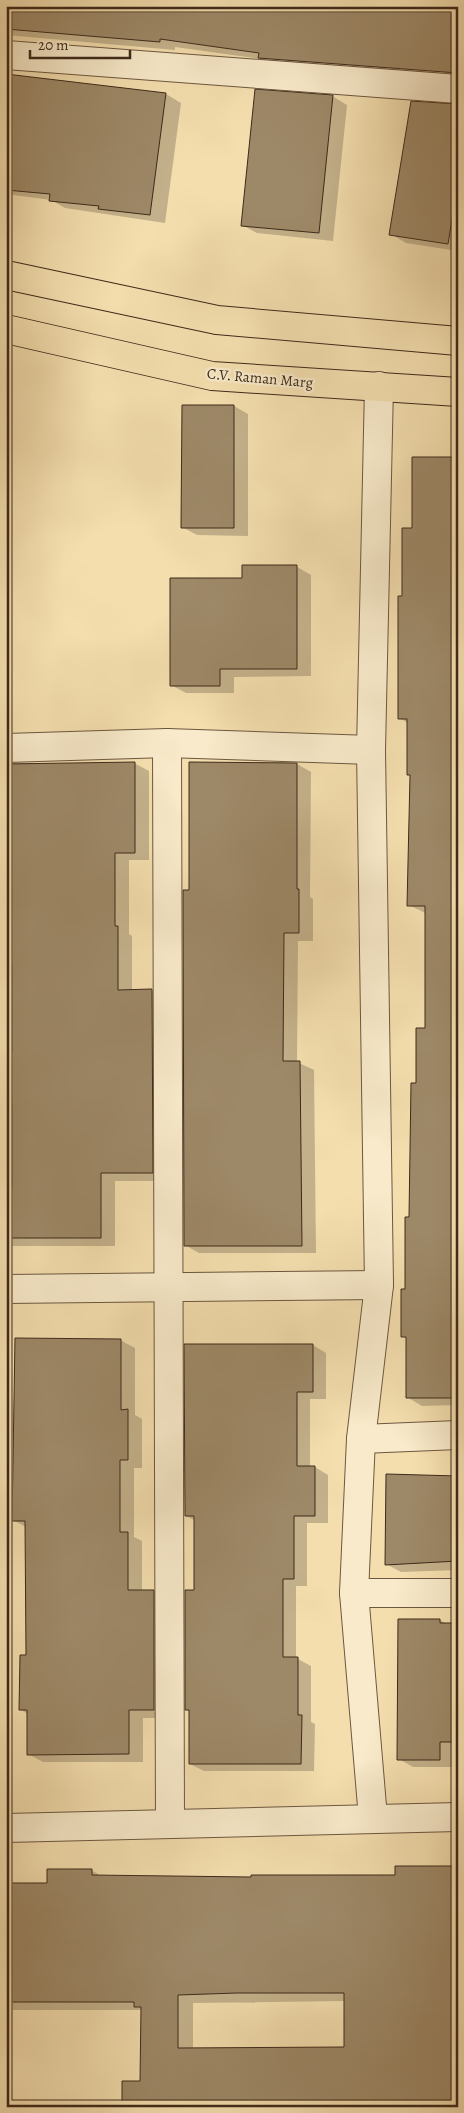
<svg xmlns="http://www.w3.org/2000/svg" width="464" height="2113" font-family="Alegreya,serif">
  <rect width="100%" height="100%" fill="#f4deae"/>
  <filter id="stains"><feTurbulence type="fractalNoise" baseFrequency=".004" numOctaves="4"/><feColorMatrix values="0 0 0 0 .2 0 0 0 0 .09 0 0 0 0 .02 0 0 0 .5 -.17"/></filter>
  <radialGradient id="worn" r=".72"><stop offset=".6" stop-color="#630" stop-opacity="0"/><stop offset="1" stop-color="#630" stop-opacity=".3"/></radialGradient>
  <g fill="#0003" fill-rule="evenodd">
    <path d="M6,6H458V80L275,66L262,59L175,47V50L6,35Z"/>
    <path d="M6,75L166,94L181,103L165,223L65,208L51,200L6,194Z"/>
    <path d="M332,96L347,105L333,241L257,233L242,225Z"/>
    <path d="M458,104V251L406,243L391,234Z"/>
    <path d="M234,406L248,414V536L197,535L182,527Z"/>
    <path d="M458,458V1405L422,1406L407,1397V1338L403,1336L426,1029L427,914L409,905L411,775L409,724L400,718L403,597L413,529Z"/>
    <path d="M297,567L311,575V676L234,677V693H186L171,685L243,579Z"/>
    <path d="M6,763H134L149,771V860H129V934L132,936V991H152L166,999L167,1181H115V1246H6V1190H13V1107L6,1103V1052H13V966L9,963L6,917Z"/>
    <path d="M297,764L311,772L310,897L313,899V941H298L297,1062L314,1070L316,1253H199L185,1245L190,891Z"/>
    <path d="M120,1340L135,1348V1415L142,1419V1468H134V1537L142,1541V1591H153L168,1599V1718H143V1762H43L28,1754V1714L21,1710L27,1656L26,1527L13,1520Z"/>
    <path d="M313,1345L326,1353V1399H310V1467H315L328,1475V1523H307V1586H296V1658L311,1666V1722L315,1724L314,1771H204L190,1764V1712L187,1710L195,1591L196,1521L186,1516Z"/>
    <path d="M458,1476V1570L401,1572L386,1564Z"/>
    <path d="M440,1620L447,1624H458V1750H454V1767H413L399,1759Z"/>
    <path d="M91,1870L103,1877L253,1878L458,2107L142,2082L141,2010H6V1885L48,1884ZM345,2001V2049H193V2003Z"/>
  </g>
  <g fill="#9d8867" stroke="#3e2a1b" fill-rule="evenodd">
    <path d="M6,6H458V73L258,58L259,53L160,39V42L6,29Z"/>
    <path d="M6,74L166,93L150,215L98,209L99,206L49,201L50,194L6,190Z"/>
    <path d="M255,89L333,95L319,233L241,226Z"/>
    <path d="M411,101L458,104V182L448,244L389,235Z"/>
    <path d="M182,405H234V528H181Z"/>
    <path d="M412,457H458V1398H406V1337H401V1289H405V1217H409L411,1083H416V1028H425V906H407L410,775H407V719H398V596H402V528H412Z"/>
    <path d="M242,565H297V669H220V686H170V578H242Z"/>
    <path d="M135,762V853H115V926H118V990L152,989L153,1173H101V1238H6V1189L12,1188V1103H6V1051H12V964H7L6,917V764Z"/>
    <path d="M189,762L297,763V889H299V933H284L283,1061H300L302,1246H184L183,890H189Z"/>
    <path d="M15,1338L121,1339V1410L128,1409V1460H120V1532H128V1590H154V1710H129V1754L27,1755V1710H19L20,1655H26L25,1521H12Z"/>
    <path d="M184,1344H313V1392H297V1466H315V1516H294V1579H283V1657H298V1715H302L301,1764H189V1710H185V1590H194V1516H185Z"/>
    <path d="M386,1474L458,1476V1561L385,1565Z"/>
    <path d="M398,1619H440V1623H458V1742H440V1760H397Z"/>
    <path d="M395,1866H458V2107H122V2081H140L141,2007H134V2002H6V1883H47V1869H92V1875L251,1877V1875H395ZM237,1993H344V2047L178,2048V1995Z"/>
  </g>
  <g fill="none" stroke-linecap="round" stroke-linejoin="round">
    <defs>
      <g id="minor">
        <path d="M6,55L458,89"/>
        <path d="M167,743L170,1824"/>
        <path d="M6,748L167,743L371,750"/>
        <path d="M6,1289L379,1285"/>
        <path d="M361,1439L458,1435"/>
        <path d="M354,1593H458"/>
        <path d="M373,1818L354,1593L361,1439L379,1285L371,750L379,386"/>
        <path d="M6,1828L458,1817"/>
      </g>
      <g id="major">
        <path d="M6,275L217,320L458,341"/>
        <path d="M6,329L212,376L458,392"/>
      </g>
    </defs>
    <use href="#minor" stroke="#6c5740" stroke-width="30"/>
    <use href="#major" stroke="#3e2a1b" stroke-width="30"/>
    <use href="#minor" stroke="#f8eaca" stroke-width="28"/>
    <use href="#major" stroke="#f4deae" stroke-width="28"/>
  </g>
  <g text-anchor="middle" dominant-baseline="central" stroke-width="4.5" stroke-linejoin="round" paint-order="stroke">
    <g font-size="15" fill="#3e2a1b" stroke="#f8eaca">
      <text transform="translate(260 378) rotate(5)">C.V. Raman Marg</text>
    </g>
  </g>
  <rect width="464" height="2113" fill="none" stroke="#f4deae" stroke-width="25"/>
  <rect x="8" y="8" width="449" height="2098" fill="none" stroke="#3e2a1b" stroke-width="2.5"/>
  <rect x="12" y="12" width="439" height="2088" fill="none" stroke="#3e2a1b"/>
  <path d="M30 50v8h100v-8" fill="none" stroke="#3e2a1b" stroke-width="2.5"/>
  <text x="38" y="50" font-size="15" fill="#3e2a1b" stroke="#f8eaca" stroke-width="4" paint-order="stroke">20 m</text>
  <rect width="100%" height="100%" filter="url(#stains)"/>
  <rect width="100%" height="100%" fill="url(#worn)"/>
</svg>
